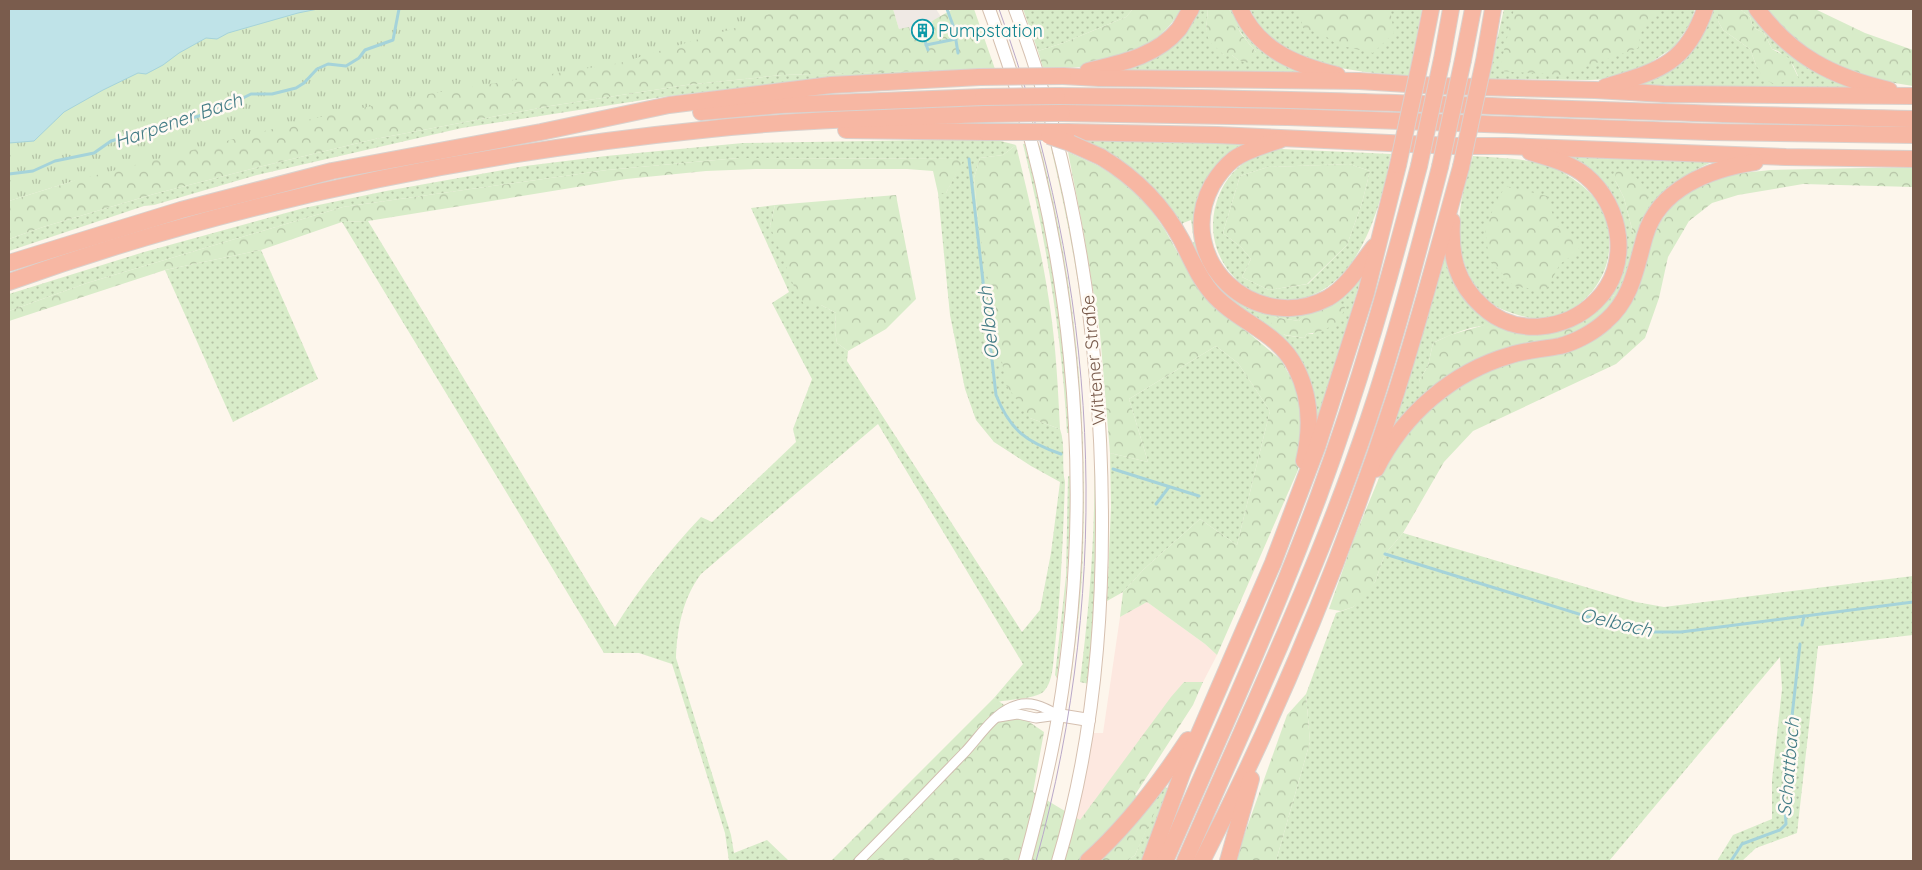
<svg xmlns="http://www.w3.org/2000/svg" width="1922" height="870" font-family="Quicksand,sans-serif">
  <defs>
    <pattern id="grass-dots" width="8" height="8" patternUnits="userSpaceOnUse" patternTransform="scale(1.25)"><rect width="8" height="8" fill="#d8ecc9"/><path d="M2 2h.1M6 6h.1" fill="none" stroke="#b4c2a5" stroke-width="1.8" stroke-linecap="round"/></pattern>
    <pattern id="forest-crowns" width="20" height="18" patternUnits="userSpaceOnUse" patternTransform="scale(1.25)"><rect width="20" height="18" fill="#d8ecc9"/><path d="M2 6a3 3 0 1 1 6 0M12 15a3 3 0 1 1 6 0" fill="none" stroke="#b4c2a5"/></pattern>
    <pattern id="park-tufts" width="24" height="20" patternUnits="userSpaceOnUse" patternTransform="scale(1.25)"><rect width="24" height="20" fill="#d8ecc9"/><path d="M3 7l-1-3M5 7V3M7 7l1-3M15 17l-1-3M17 17v-4M19 17l1-3" fill="none" stroke="#b4c2a5"/></pattern>
  </defs>
  <rect width="100%" height="100%" fill="#fdf6ec"/>
  <path fill="#fde8e0" d="M1147,602L1205,644L1217,655L1203,682H1184L1080,820L1076,818L1093,733H1103L1120,617Z"/>
  <path fill="#efe9e4" d="M893,9H936L941,17L932,21L935,32L911,38L899,29Z"/>
  <g fill="url(#grass-dots)" fill-rule="evenodd">
    <path d="M1023,9H1133L1126,17L1063,43L1038,51Z"/>
    <path d="M1195,9H1208L1206,31L1224,55H1232L1238,60L1256,52C1244,38 1235,26 1229,9H1235L1281,62L1301,73L1128,70L1144,63Z"/>
    <path d="M1250,9H1422L1409,76C1353,71 1277,68 1250,9Z"/>
    <path d="M1504,9H1695L1690,24L1674,47L1644,67L1611,79L1589,80L1488,79Z"/>
    <path d="M1709,9H1718V21L1723,30L1750,49L1756,65L1798,76L1793,65L1778,51L1772,49L1764,33L1756,29L1752,24L1750,17L1740,9H1749L1863,91L1639,85L1653,79Z"/>
    <path d="M976,69L774,84L669,96L462,128L257,175L154,205L144,206L9,251V239L43,227L154,194L263,166L375,139L550,106L686,85L782,75Z"/>
    <path d="M993,139L1016,145L1003,155L980,158L974,178L978,222L1030,418L1060,429C1066,446 1061,464 1065,482C1063,537 1061,591 1055,646C1053,659 1054,679 1045,690C1039,699 1010,699 998,702L994,698L1023,664L878,424L701,574C683,598 677,628 676,658L731,835L734,853L767,840L789,861H729L725,833L672,664L639,653H604L342,222L368,221L615,627C640,587 669,551 701,517L712,522L796,442L793,429L812,379L772,303L789,292L751,208L775,205L770,226L821,305L836,313L835,331L837,343L848,351L847,361L1022,632L1040,610L1051,553L1060,482L1031,466L994,442L976,420L965,389L950,315L938,193H946L963,159L738,158L607,170L343,207L87,283L9,311V294L144,252L304,208L386,191L525,166L606,156L743,143Z"/>
    <path d="M1074,139L1252,142L1212,178L1207,263L1285,314L1363,272L1316,428L1308,384L1216,291L1189,246L1194,242L1191,220L1183,223L1181,228ZM1326,307H1331L1313,334H1307L1304,338L1284,335L1274,317L1299,321C1305,316 1310,310 1319,311Z"/>
    <path d="M1023,144H1025C1042,209 1056,275 1063,342C1066,372 1067,403 1069,433H1067C1062,335 1046,240 1023,144Z"/>
    <path d="M1038,145L1040,146C1077,286 1089,430 1082,575C1080,610 1075,645 1071,680H1069C1075,624 1081,567 1082,510C1085,387 1068,264 1038,145Z"/>
    <path d="M1051,148H1053C1061,184 1070,220 1076,256C1100,396 1102,542 1089,684L1080,682C1093,578 1100,472 1089,368C1082,294 1068,220 1051,148Z"/>
    <path d="M1281,149L1391,154C1383,196 1367,258 1330,285C1267,332 1189,262 1220,193C1232,166 1253,154 1281,149ZM1349,164L1370,171L1362,203L1347,245L1308,284L1269,290L1242,277L1251,259L1241,247L1223,233L1240,176L1268,167Z"/>
    <path d="M1556,154L1722,159C1703,164 1690,173 1675,184L1619,298L1608,293L1621,220ZM1615,180L1646,214L1633,233L1624,198Z"/>
    <path d="M1473,156C1500,158 1535,158 1559,170C1573,178 1592,191 1599,205C1623,246 1604,297 1560,315C1545,322 1527,318 1512,313C1495,308 1480,297 1472,281C1450,241 1460,197 1473,156Z"/>
    <path d="M261,250L318,379L233,422L165,270Z"/>
    <path d="M1446,252L1501,325C1477,323 1454,333 1433,343L1428,366L1419,381L1426,394L1392,432L1416,356Z"/>
    <path d="M1216,346L1238,363L1270,411L1237,545L1200,519L1144,569L1123,592L1107,601L1111,507L1110,453L1148,462L1129,399Z"/>
    <path d="M1068,476H1071C1070,544 1066,611 1057,678L1055,675L1066,576Z"/>
    <path d="M1403,533L1636,602L1664,607L1913,576V635L1818,646L1797,833L1756,848L1742,861H1717L1733,835L1772,819V780L1782,689L1780,657L1609,861H1276L1310,742L1306,694L1336,613L1353,607L1375,582L1385,554Z"/>
    <path d="M1165,787L1169,789L1143,861H1127L1135,855L1157,805L1153,803Z"/>
  </g>
  <g fill="url(#forest-crowns)">
    <path d="M541,9H893L899,29L909,27L912,38L935,32L932,21L953,9H974L995,69L782,75L686,85L550,106L375,139L263,166L154,194L43,227L9,239V201L70,182Z"/>
    <path d="M1133,9H1181C1165,39 1130,59 1097,65C1079,68 1061,68 1043,68L1038,51L1063,43L1126,17Z"/>
    <path d="M1208,9H1229L1241,34L1256,52L1253,60L1246,63L1238,60L1232,55H1224L1209,41L1206,31Z"/>
    <path d="M1299,9H1390L1394,33L1373,53L1338,45L1324,35L1303,28Z"/>
    <path d="M1514,9H1658L1641,33L1638,48L1563,75L1499,71Z"/>
    <path d="M1718,9H1740L1750,17L1752,24L1756,29L1764,33L1772,49L1789,58L1799,79L1774,84L1764,79L1756,65L1750,49L1723,30L1718,21Z"/>
    <path d="M1765,9H1815L1865,33L1913,50V86C1873,80 1830,69 1797,43C1786,33 1775,20 1765,9Z"/>
    <path d="M1016,145C1029,199 1042,252 1050,307C1056,347 1058,388 1060,429L1030,418L1006,385L978,222L974,178L980,158L1003,155Z"/>
    <path d="M1068,152L1097,165L1124,182L1147,204L1165,230L1179,255L1208,299L1281,360L1295,385L1300,403L1302,424L1298,470L1217,655L1205,644L1147,602L1120,617L1123,592L1144,569L1200,519L1237,545L1270,411L1238,363L1216,346L1129,399L1148,462L1110,453L1100,333L1083,229Z"/>
    <path d="M738,158L964,159L946,193H938L933,171L907,169H756L706,171L626,179L368,221L342,222L261,250L165,270L9,321V311L87,283L343,207L607,170Z"/>
    <path d="M1349,164L1370,171L1362,203L1347,245L1307,284L1269,290L1242,277L1251,259L1241,247L1223,233L1240,176L1268,167Z"/>
    <path d="M1913,167V187L1803,184L1738,195L1712,203L1689,221L1668,257L1659,298L1645,338L1616,364L1473,431L1444,462L1403,533L1385,554L1375,582L1363,599L1353,607L1341,611L1329,609L1353,541L1379,478L1403,439L1420,417L1452,389L1485,371L1523,358L1552,354L1584,346L1619,320L1633,297L1653,232L1672,206L1693,187L1732,174L1771,170Z"/>
    <path d="M1616,169C1632,170 1650,187 1649,203C1648,213 1642,229 1636,237H1634L1633,233L1624,198L1615,180Z"/>
    <path d="M1506,186L1547,196L1556,225L1582,243L1576,253L1560,264L1546,291L1514,286L1489,260L1485,228L1498,198Z"/>
    <path d="M896,195L916,299L886,329L848,351L837,343L835,331L836,313L821,305L805,306L795,289L770,226L775,205Z"/>
    <path d="M1608,293L1619,298L1608,311L1583,331L1426,394L1421,390L1419,381L1428,366L1433,343L1450,335L1488,324L1543,331Z"/>
    <path d="M1343,305L1345,307C1341,325 1323,332 1307,334L1304,338L1280,334L1269,320L1274,317L1299,321L1309,312L1319,311L1326,307Z"/>
    <path d="M1184,682H1203L1193,705L1135,795L1158,805L1135,855L1127,861H831L994,698L1044,732L1033,792L1080,820L1171,697Z"/>
    <path d="M1306,694L1310,742L1276,861H1235L1287,715Z"/>
  </g>
  <path fill="url(#park-tufts)" d="M9,9H781L735,28L620,63L422,95L307,120L70,182L9,201Z"/>
  <path fill="#bfe3e8" stroke="#a5d3da" d="M9,9H318L298,13L228,33L217,39L206,38L179,53L163,65L146,74L138,73L103,90L64,112L34,141L9,143Z"/>
  <g fill="none" stroke-linecap="round" stroke-linejoin="round">
    <g stroke="#a5d3da" stroke-width="3">
      <path d="M947,9L954,28L958,53"/>
      <path d="M923,35L928,50"/>
      <path d="M926,45L956,39"/>
      <path d="M969,159L996,395C1010,430 1026,442 1061,454"/>
      <path d="M9,174L33,171L55,161L94,153L111,141L199,116L218,107L235,102L251,94H272L296,88L304,83L317,69L328,64L346,66L359,58L365,50L393,40L399,9"/>
      <path d="M1113,469L1199,496"/>
      <path d="M1156,504L1169,487"/>
      <path d="M1385,554L1624,628L1653,632H1681L1913,602"/>
      <path d="M1802,625L1804,616"/>
      <path d="M1731,861L1742,844L1780,830L1786,824L1784,789L1800,644"/>
    </g>
    <defs>
      <g id="minor">
        <path d="M999,717L1018,714L1036,718L1058,715"/>
        <path d="M859,861C895,825 930,788 965,752C979,737 993,715 1012,707C1029,699 1044,707 1058,715"/>
      </g>
      <g id="secondary">
        <path d="M989,9C1073,233 1098,480 1058,717C1050,765 1038,813 1025,861"/>
        <path d="M1015,9C1078,175 1102,348 1102,526C1102,639 1091,752 1058,861"/>
        <path d="M1058,715L1089,720"/>
      </g>
      <g id="motorway">
        <path d="M1240,9C1258,50 1296,65 1337,75"/>
        <path d="M1757,9C1792,56 1832,77 1889,90"/>
        <path d="M1421,59L1431,9"/>
        <path d="M1442,59L1451,9"/>
        <path d="M1463,60L1473,9"/>
        <path d="M1484,61L1493,9"/>
        <path d="M1088,71C1121,63 1157,56 1179,29C1183,23 1187,15 1191,9"/>
        <path d="M1063,76L1099,78L1359,81L1439,86L1595,90L1664,94L1913,96"/>
        <path d="M1605,87C1657,71 1686,65 1705,9"/>
        <path d="M1057,96C1343,98 1628,113 1913,119"/>
        <path d="M701,112L780,105L983,97"/>
        <path d="M1062,113L1288,117L1710,132L1913,135"/>
        <path d="M846,130L986,132"/>
        <path d="M1067,132L1217,135L1454,146H1505L1786,157L1913,159"/>
        <path d="M1280,140C1265,145 1247,150 1234,159C1225,166 1218,175 1212,185C1172,260 1255,336 1328,298C1347,287 1361,264 1374,247"/>
        <path d="M1101,157C1136,178 1163,205 1182,241C1191,259 1199,278 1212,293C1237,322 1279,332 1296,368C1311,397 1311,431 1304,461"/>
        <path d="M1452,221C1450,256 1456,283 1483,307C1515,337 1566,331 1596,301C1632,266 1622,206 1586,176C1571,163 1548,158 1530,152"/>
        <path d="M9,263L181,210L332,171L541,132L669,105L831,85L980,77"/>
        <path d="M9,282C235,201 472,153 711,129C802,119 894,118 985,114"/>
        <path d="M1376,469C1404,414 1452,372 1511,355C1527,350 1544,349 1560,346C1576,342 1594,332 1606,321C1632,299 1636,267 1645,236C1659,188 1710,169 1755,162"/>
        <path d="M1088,861C1127,826 1159,784 1188,740"/>
        <path d="M1150,861L1183,771L1273,563L1317,447L1366,293L1398,165"/>
        <path d="M1165,861C1218,740 1273,619 1319,495C1359,387 1390,277 1419,166"/>
        <path d="M1185,861C1248,716 1317,572 1368,421C1396,338 1418,252 1440,167"/>
        <path d="M1202,861C1279,711 1344,553 1396,393C1420,318 1440,243 1461,167"/>
        <path d="M1228,861L1251,779"/>
      </g>
    </defs>
    <use href="#minor" stroke="#d1beb0" stroke-width="11"/>
    <use href="#secondary" stroke="#d6c0b0" stroke-width="14"/>
    <use href="#motorway" stroke="#dad1cd" stroke-width="18"/>
    <use href="#minor" stroke="#fff" stroke-width="9"/>
    <use href="#secondary" stroke="#fff" stroke-width="12"/>
    <use href="#motorway" stroke="#f7b7a3" stroke-width="16"/>
    <path stroke="#b9a8c9" stroke-width="1" d="M999,9C1099,286 1115,577 1036,861"/>
    <defs>
      <g id="motorway-bridge">
        <path d="M980,77L1063,76"/>
        <path d="M983,97L1057,96"/>
        <path d="M985,114L1062,113"/>
        <path d="M986,132H1067"/>
        <path d="M1049,136L1070,143L1101,157"/>
        <path d="M1398,165L1421,59"/>
        <path d="M1419,166L1442,59"/>
        <path d="M1440,167L1463,60"/>
        <path d="M1461,167L1484,61"/>
      </g>
    </defs>
    <use href="#motorway-bridge" stroke="#dad1cd" stroke-width="18" stroke-linecap="butt"/>
    <use href="#motorway-bridge" stroke="#f7b7a3" stroke-width="16"/>
  </g>
  <defs>
    <symbol id="building-ring" viewBox="-11 -11 22 22"><circle r="9.5" fill="#fffaf3" stroke="#0f9aa8" stroke-width="1.5"/><path d="M-4-6H4V6H1V3H-1V6H-4ZM-2.5-4.3h1.7v1.8h-1.7ZM.8-4.3h1.7v1.8H.8ZM-2.5-1h1.7V.8h-1.7ZM.8-1h1.7V.8H.8Z" fill="#0f9aa8"/></symbol>
  </defs>
  <g fill-rule="evenodd">
    <use href="#building-ring" x="910" y="18" width="25" height="25"/>
  </g>
  <g text-anchor="middle" dominant-baseline="central" stroke-width="5" stroke-linejoin="round" paint-order="stroke">
    <g font-size="18" fill="#0d838f" stroke="#fffaf3" text-anchor="start">
      <text x="938" y="30">Pumpstation</text>
    </g>
    <g font-size="18" fill="#7a5c4d" stroke="#fffaf3">
      <text transform="translate(1093 360) rotate(-95)">Wittener Straße</text>
    </g>
    <g font-size="19" font-style="italic" fill="#437c86" stroke="#fffaf3">
      <text transform="translate(178 120) rotate(-19)">Harpener Bach</text>
      <text transform="translate(988 323) rotate(-96)">Oelbach</text>
      <text transform="translate(1616 622) rotate(13)">Oelbach</text>
      <text transform="translate(1788 767) rotate(-85)">Schattbach</text>
    </g>
  </g>
  <rect width="1922" height="870" fill="none" stroke="#7a5c4d" stroke-width="20"/>
</svg>
